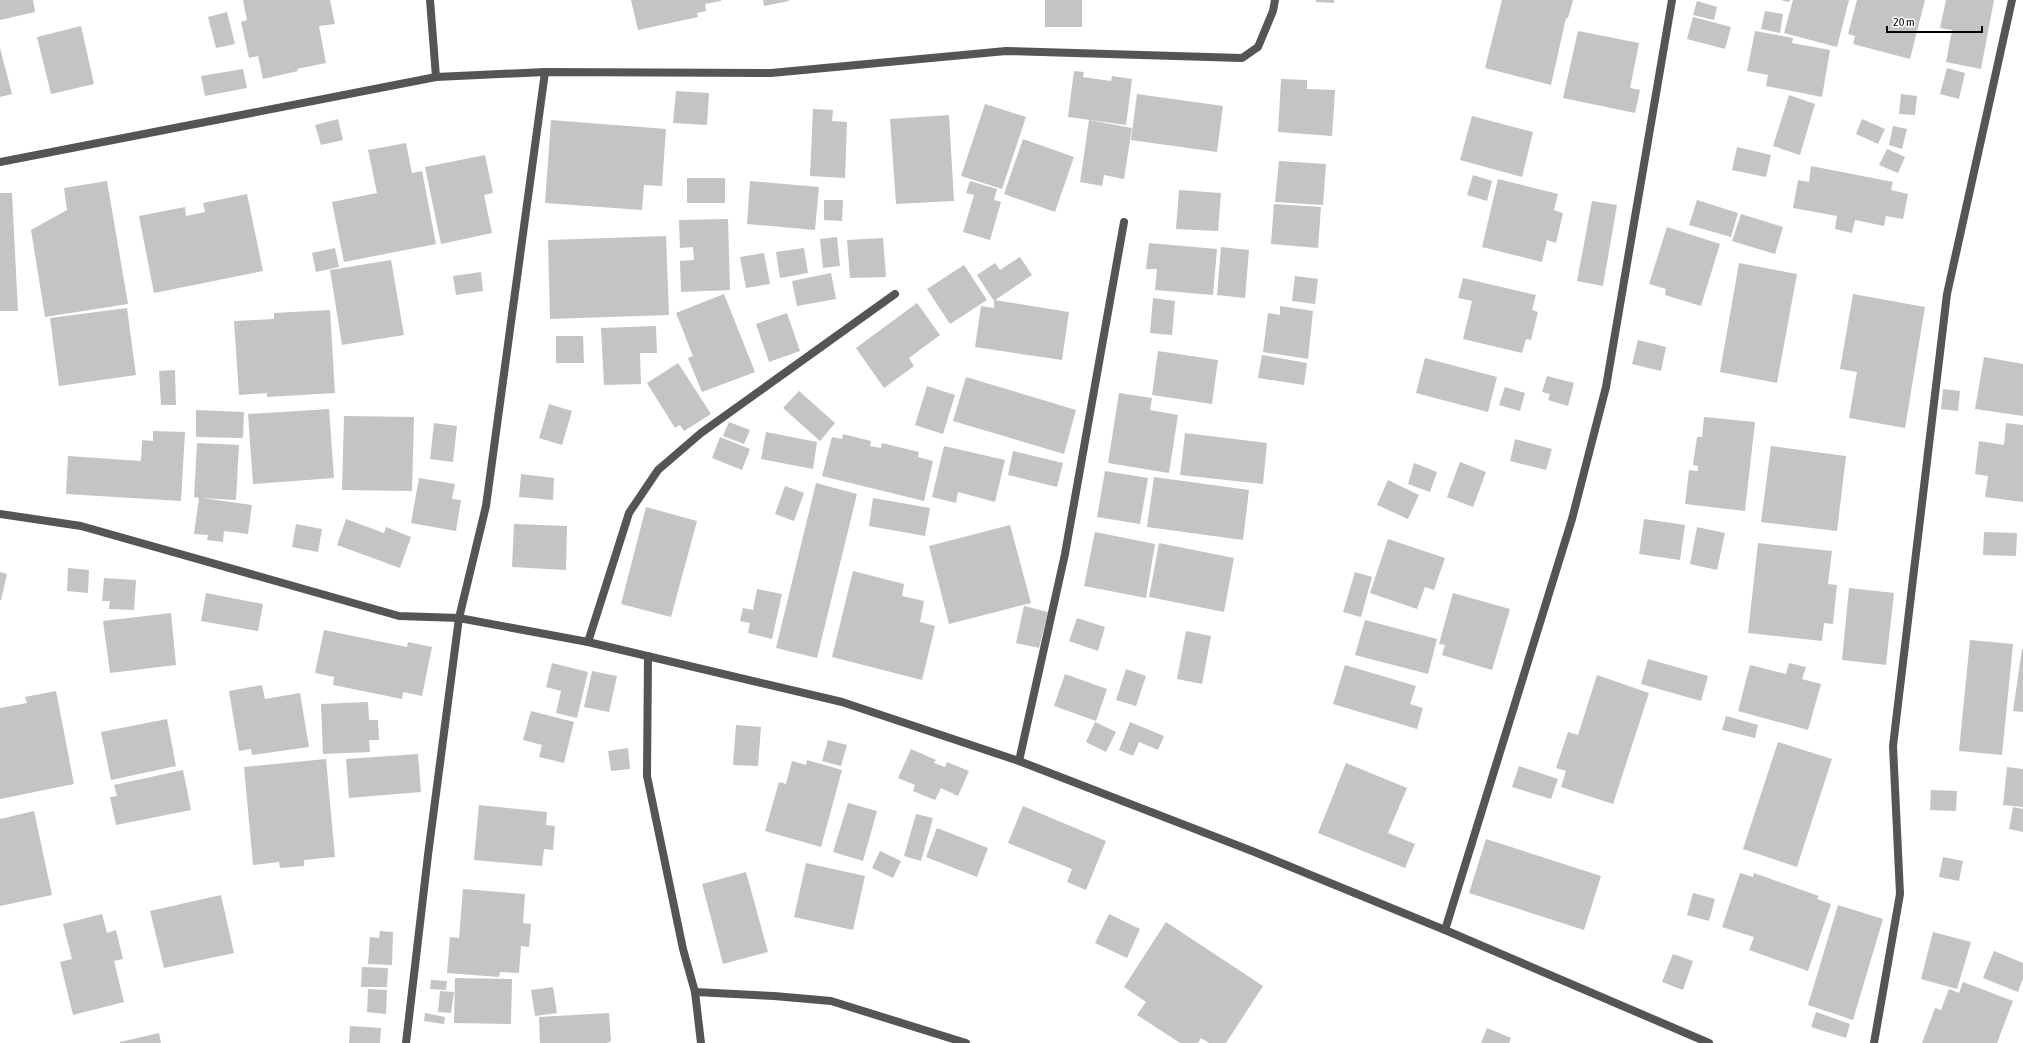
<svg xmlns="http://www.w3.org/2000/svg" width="2023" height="1043" font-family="'Asap Condensed',sans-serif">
  <rect width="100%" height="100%" fill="#fff"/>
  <g fill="#c4c4c4">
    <path d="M0,0H33L35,12L0,20Z"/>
    <path d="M243,0H330L335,24L319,26L326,63L297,69L298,71L263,79L258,56L249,58L241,22L247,20Z"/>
    <path d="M631,0H721V1L705,4L706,11L697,13L698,17L638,30Z"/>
    <path d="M763,0H789V1L764,6Z"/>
    <rect x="1045" y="0" width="37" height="27"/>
    <path d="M1316,0H1334V3L1316,2Z"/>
    <path d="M1502,0H1573L1568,18H1566L1551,85L1485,68Z"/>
    <path d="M1780,0H1790L1789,2Z"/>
    <path d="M1793,0H1849L1837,47L1784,33Z"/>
    <path d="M1857,0H1925L1910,59L1853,44L1855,36L1848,34Z"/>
    <path d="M1946,0H1994L1981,69L1946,62L1952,30L1940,28Z"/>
    <path d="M1697,1L1717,7L1714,20L1693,15Z"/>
    <path d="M1765,11L1783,14L1780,33L1761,29Z"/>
    <path d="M227,12L235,44L216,48L208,17Z"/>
    <path d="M1693,17L1731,27L1725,49L1687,39Z"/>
    <path d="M81,26L94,84L51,94L37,37Z"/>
    <path d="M1578,31L1639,43L1630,88L1640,90L1635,113L1563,98Z"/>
    <path d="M1755,31L1793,38L1792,43L1830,50L1822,97L1766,86L1768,75L1747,71Z"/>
    <path d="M0,48L12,94L0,97Z"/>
    <path d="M1947,68L1965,73L1959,99L1940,94Z"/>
    <path d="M243,69L247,88L205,96L201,76Z"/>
    <path d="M1074,71L1084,72L1083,77L1111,81L1112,76L1132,79L1126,125L1068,117Z"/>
    <path d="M1281,79L1307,80V89L1335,90L1332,136L1278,132Z"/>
    <path d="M676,91L709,93L707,125L673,123Z"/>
    <path d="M1137,94L1223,106L1217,152L1131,140Z"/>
    <path d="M1901,94L1917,96L1915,115L1899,114Z"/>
    <path d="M1789,95L1815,104L1800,155L1773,146Z"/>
    <path d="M985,104L1026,117L1002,189L961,176Z"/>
    <path d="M813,109L833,110L832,121L847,122L845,178L810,176Z"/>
    <path d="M949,115L954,201L896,204L890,119Z"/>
    <path d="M1472,116L1533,132L1522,177L1460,160Z"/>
    <path d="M338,119L343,140L321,145L315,125Z"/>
    <path d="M1862,119L1885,129L1878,144L1856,134Z"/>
    <path d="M551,120L666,129L662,186L644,185L642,210L545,203Z"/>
    <path d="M1089,120L1132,128L1124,179L1104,175L1102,186L1080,182Z"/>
    <path d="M1893,126L1907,129L1902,149L1889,145Z"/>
    <path d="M1023,139L1074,157L1055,212L1004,194Z"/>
    <path d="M406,143L412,173L422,171L436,244L344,262L332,202L377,193L368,150Z"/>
    <path d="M1737,147L1771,155L1766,177L1732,170Z"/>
    <path d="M1887,149L1905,157L1898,173L1879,165Z"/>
    <path d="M485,155L493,193L484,195L492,233L441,244L425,167Z"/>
    <path d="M1279,161L1326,164L1323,205L1275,202Z"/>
    <path d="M1811,166L1893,182L1891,190L1908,194L1903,219L1886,216L1884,226L1855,220L1852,233L1835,229L1837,216L1793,208L1798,180L1809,182Z"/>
    <path d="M1473,175L1492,181L1487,201L1467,195Z"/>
    <rect x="687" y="178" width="38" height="25"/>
    <path d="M1498,179L1558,194L1554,210L1563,213L1556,243L1547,240L1542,262L1482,247Z"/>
    <path d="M107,181L128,304L45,317L31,230L67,210L64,188Z"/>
    <path d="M750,181L819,187L815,230L747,224Z"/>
    <path d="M970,181L997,189L994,200L1001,202L990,240L963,232L974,195L966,193Z"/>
    <path d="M1179,190L1221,193L1218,231L1176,229Z"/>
    <path d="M0,193H12L18,311H0Z"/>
    <path d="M247,194L263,271L154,293L139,216L185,207L186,216L205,212L203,203Z"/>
    <path d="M824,200H843L842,221L824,220Z"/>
    <path d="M1697,200L1738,213L1731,237L1689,225Z"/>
    <path d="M1592,201L1617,205L1603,286L1577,281Z"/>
    <path d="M1274,204L1321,207L1318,248L1271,244Z"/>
    <path d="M1741,214L1783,227L1775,254L1732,241Z"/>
    <path d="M728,219L730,290L681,292L680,261L694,260L693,247L680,248L679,220Z"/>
    <path d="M1667,227L1720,244L1701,306L1665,295L1666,289L1649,284Z"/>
    <path d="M666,236L669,315L550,319L548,240Z"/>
    <path d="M837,237L840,266L823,268L820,239Z"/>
    <path d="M883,238L886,277L850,278L847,240Z"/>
    <path d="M1149,243L1217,249L1213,295L1155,290L1157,269H1146Z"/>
    <path d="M1221,247L1249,250L1245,298L1217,295Z"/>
    <path d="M335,248L339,267L316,272L312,253Z"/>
    <path d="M804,248L808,273L780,278L776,252Z"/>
    <path d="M764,253L770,284L746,288L740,257Z"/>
    <path d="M1020,257L1032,275L994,301L977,275L995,263L1000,270Z"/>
    <path d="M391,260L404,335L342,345L330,270Z"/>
    <path d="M1739,263L1797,274L1777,383L1720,372Z"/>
    <path d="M964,265L987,300L950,324L927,289Z"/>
    <path d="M481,272L483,291L456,295L453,276Z"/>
    <path d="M831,273L836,299L797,306L792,281Z"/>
    <path d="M1295,276L1318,279L1315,304L1292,301Z"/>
    <path d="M1463,278L1536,295L1532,310L1538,312L1531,340L1526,339L1522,353L1463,339L1472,301L1458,298Z"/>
    <path d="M724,294L755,372L702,392L688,358L693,356L676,313Z"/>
    <path d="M1853,294L1925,307L1905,428L1849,418L1857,372L1840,369Z"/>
    <path d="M1153,298L1175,301L1172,335L1150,333Z"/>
    <path d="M994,300L1069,312L1062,360L975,347L981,306L994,308Z"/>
    <path d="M917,303L940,335L909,358L914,366L884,388L856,348Z"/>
    <path d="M1280,306L1313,311L1308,359L1263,352L1268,313L1280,315Z"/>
    <path d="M127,308L136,375L59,386L50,318Z"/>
    <path d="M330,310L335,393L267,397V393L239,395L234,321L274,319V313Z"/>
    <path d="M787,313L800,351L769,362L756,324Z"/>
    <path d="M656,326L657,353H640L641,384L604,385L601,328Z"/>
    <path d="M556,336H583L584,363H556Z"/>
    <path d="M1638,340L1666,347L1661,371L1632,364Z"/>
    <path d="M1158,351L1218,360L1212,404L1152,395Z"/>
    <path d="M1262,355L1307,363L1304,385L1258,378Z"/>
    <path d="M1984,357L2023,364V416L1975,409Z"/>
    <path d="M1425,358L1497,377L1488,412L1416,393Z"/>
    <path d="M678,363L711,414L684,431L680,425L675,428L647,383Z"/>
    <path d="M175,370L176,405H161L159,371Z"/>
    <path d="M1547,376L1574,383L1568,406L1548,400L1550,394L1542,392Z"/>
    <path d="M966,377L1076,410L1064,454L953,421Z"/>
    <path d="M927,386L955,395L943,434L915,425Z"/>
    <path d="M1505,387L1525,393L1520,411L1499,405Z"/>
    <path d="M1943,389L1960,391L1958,411L1941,409Z"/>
    <path d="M799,391L835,423L820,441L783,408Z"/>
    <path d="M1119,393L1152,398L1150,410L1178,415L1169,473L1108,463Z"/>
    <path d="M549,404L572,411L562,445L539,438Z"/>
    <path d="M329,409L334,478L253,484L248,414Z"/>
    <path d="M196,410L244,412L243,438L196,437Z"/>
    <path d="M344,416L414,417L412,491L342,490Z"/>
    <path d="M1704,417L1755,422L1745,511L1685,504L1689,470L1698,471V466L1693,465L1697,437H1702Z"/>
    <path d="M729,422L750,430L744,444L723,436Z"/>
    <path d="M434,423L457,426L453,462L430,459Z"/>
    <path d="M2006,423L2023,425V502L1985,497L1988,476L1975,474L1979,441L2004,445Z"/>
    <path d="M153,431L185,432L181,501L66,494L68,456L141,461L142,440L153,441Z"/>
    <path d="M766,432L817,442L813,469L761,459Z"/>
    <path d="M1185,433L1267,443L1263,484L1180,475Z"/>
    <path d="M843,434L871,441L870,446L881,448L882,443L919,452L918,457L933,461L924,501L822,476L832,437L842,439Z"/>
    <path d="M720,437L750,449L742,470L712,458Z"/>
    <path d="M1515,439L1552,449L1546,470L1510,461Z"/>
    <path d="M197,443L239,445L236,500L202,498L252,505L248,534L224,531L223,542L207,540L208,535L194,534L199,498L194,497Z"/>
    <path d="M944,446L1005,460L995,502L958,492L956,503L932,497Z"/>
    <path d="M1771,446L1846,456L1837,531L1761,522Z"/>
    <path d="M1013,451L1063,463L1057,487L1008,475Z"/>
    <path d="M1460,462L1486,472L1473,507L1447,497Z"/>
    <path d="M1414,463L1437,472L1430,492L1408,484Z"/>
    <path d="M1105,471L1148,478L1140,524L1097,517Z"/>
    <path d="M521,474L554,478L553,500L519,497Z"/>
    <path d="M1154,477L1249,490L1243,540L1147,527Z"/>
    <path d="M419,478L455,484L452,499L461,500L456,531L411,523Z"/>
    <path d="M1388,480L1419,495L1408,519L1377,505Z"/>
    <path d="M816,483L857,494L817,658L776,648Z"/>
    <path d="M785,486L804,493L794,521L775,514Z"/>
    <path d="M873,498L930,508L925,536L869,526Z"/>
    <path d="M646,507L697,521L671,617L621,604Z"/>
    <path d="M346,519L384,533L386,527L411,537L400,568L337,545Z"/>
    <path d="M1644,519L1685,525L1680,560L1639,554Z"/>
    <path d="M296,524L322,529L318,552L292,547Z"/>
    <path d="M514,524L567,526L566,570L512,567Z"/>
    <path d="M1010,525L1031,603L949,624L929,546Z"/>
    <path d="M1697,527L1725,533L1717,570L1690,564Z"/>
    <path d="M1095,532L1155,544L1146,598L1084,586Z"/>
    <path d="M1984,532L2017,533L2016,556L1983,555Z"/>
    <path d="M1388,539L1445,558L1434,590L1425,587L1417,609L1370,593Z"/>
    <path d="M1159,543L1234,558L1224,612L1149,597Z"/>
    <path d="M1758,543L1832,551L1828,584L1837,585L1833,624L1824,623L1822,641L1748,633Z"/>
    <path d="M68,568L89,570L88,593L67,591Z"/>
    <path d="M853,571L904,584L902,596L924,601L920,622L935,626L922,680L832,657Z"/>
    <path d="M0,572L7,574L1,600H0Z"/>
    <path d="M1355,572L1372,577L1361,617L1343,612Z"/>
    <path d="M104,578L136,580L134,610L109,609L110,601H102Z"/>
    <path d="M1849,588L1894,593L1886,665L1842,660Z"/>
    <path d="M757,589L782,594L772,639L748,633L750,623L740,621L743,608L753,610Z"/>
    <path d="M206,593L263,604L258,631L201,621Z"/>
    <path d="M1453,593L1510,609L1492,670L1442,655L1445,645L1439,644Z"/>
    <path d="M1024,606L1048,612L1039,648L1016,643Z"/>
    <path d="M171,613L176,665L110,673L103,621Z"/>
    <path d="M1077,618L1105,627L1098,651L1069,641Z"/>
    <path d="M1365,620L1437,639L1428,674L1355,655Z"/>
    <path d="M324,630L407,647L408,642L432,647L422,696L403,692L402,699L333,685L334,677L315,673Z"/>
    <path d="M1186,631L1211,636L1202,684L1177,679Z"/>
    <path d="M1970,640L2013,644L2002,755L1959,751Z"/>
    <path d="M2022,649H2023V712L2013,711Z"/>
    <path d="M1648,659L1708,676L1701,701L1641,684Z"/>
    <path d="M552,663L588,672L577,718L556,713L561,691L546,687Z"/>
    <path d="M1789,663L1806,667L1802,679L1821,684L1808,730L1738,711L1750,665L1786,674Z"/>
    <path d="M1345,665L1416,686L1410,704L1423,708L1417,729L1333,704Z"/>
    <path d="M1126,669L1146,676L1136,706L1116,700Z"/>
    <path d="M592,671L617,676L609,712L584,707Z"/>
    <path d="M1065,674L1107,689L1096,721L1054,706Z"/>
    <path d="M1597,675L1649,693L1613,804L1561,787L1566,771L1556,768L1568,732L1578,735Z"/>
    <path d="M262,685L265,699L300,693L309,747L252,755L251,749L239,751L229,691Z"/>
    <path d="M56,691L74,784L0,799V708L27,703L25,697Z"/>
    <path d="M368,702L369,720H378L379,740H369L370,752L323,754L321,704Z"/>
    <path d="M531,711L574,722L564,763L539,757L542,745L523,740Z"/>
    <path d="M1726,716L1758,725L1755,738L1722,730Z"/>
    <path d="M167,719L176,766L111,780L101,732Z"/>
    <path d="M1095,722L1116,732L1106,752L1086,742Z"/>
    <path d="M1130,722L1164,736L1158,750L1139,742L1133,756L1119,750Z"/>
    <path d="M736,725L761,727L758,766L733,765Z"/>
    <path d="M828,740L847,745L841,766L822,761Z"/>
    <path d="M1778,742L1832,759L1797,867L1743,849Z"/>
    <path d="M628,748L630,769L611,771L608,751Z"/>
    <path d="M911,749L936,760L934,763L945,767L947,762L969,771L958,796L941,788L935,800L913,791L915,785L898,778Z"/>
    <path d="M418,754L421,792L349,798L346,759Z"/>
    <path d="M326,759L335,857L304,860V866L280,868L279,862L253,865L244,767Z"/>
    <path d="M807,760L842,770L821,847L765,831L779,782L786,784L792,761L806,765Z"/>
    <path d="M1346,763L1407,788L1388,833L1415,844L1405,868L1318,833Z"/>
    <path d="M1519,766L1558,779L1551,799L1512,787Z"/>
    <path d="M2007,767L2023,769V807L2003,805Z"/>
    <path d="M183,770L191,810L116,825L110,797L117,796L114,785Z"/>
    <path d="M1931,790L1957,791L1956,811L1930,810Z"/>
    <path d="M848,803L877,811L863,861L833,852Z"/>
    <path d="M479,805L547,812L546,825L555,826L553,850L544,849L542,866L474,860Z"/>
    <path d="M1023,806L1106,841L1086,890L1067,882L1072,869L1008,843Z"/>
    <path d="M2013,807L2023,809V832L2009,829Z"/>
    <path d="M34,811L52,895L0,906V819Z"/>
    <path d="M916,814L933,818L921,861L904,856Z"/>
    <path d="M937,828L988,848L977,877L926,857Z"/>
    <path d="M1486,839L1601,876L1584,930L1469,893Z"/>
    <path d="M880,851L901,861L893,878L872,868Z"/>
    <path d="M1943,857L1963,861L1959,881L1939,877Z"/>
    <path d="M806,863L865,876L853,930L794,917Z"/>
    <path d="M746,872L768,952L723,964L702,884Z"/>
    <path d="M1740,873L1753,877L1754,873L1819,896L1817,899L1831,904L1808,971L1749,950L1754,937L1722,927Z"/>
    <path d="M463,889L525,894L523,923L531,924L529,947L521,946L519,973L500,972L499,977L447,973L450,937L459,938Z"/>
    <path d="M1693,893L1715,899L1709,921L1687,915Z"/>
    <path d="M221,895L234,953L164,968L150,911Z"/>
    <path d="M1838,905L1883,919L1853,1020L1808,1005Z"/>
    <path d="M102,914L107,933L116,930L123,959L114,961L124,1002L73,1015L60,962L72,959L63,924Z"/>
    <path d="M1109,914L1140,929L1127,958L1095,943Z"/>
    <path d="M1166,922L1263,986L1226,1043H1209L1201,1038L1198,1043H1180L1137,1015L1146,1002L1124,987Z"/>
    <path d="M380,931L393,932L392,965L368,964L370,937L379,938Z"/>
    <path d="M1933,932L1971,942L1957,989L1921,979Z"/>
    <path d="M1994,951L2023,963V978L2018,992L1983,978Z"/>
    <path d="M1673,954L1693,961L1683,990L1662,982Z"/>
    <path d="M362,967L388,968L387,987H361Z"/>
    <path d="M455,978L512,979L511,1024L454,1023Z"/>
    <path d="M431,980L447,981L446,990L430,989Z"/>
    <path d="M1963,982L2013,1001L1997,1043H1922L1935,1008L1941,1010L1949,989L1959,993Z"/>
    <path d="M553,987L557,1013L535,1016L531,990Z"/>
    <path d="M368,989L387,990L386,1014L367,1012Z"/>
    <path d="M440,991L454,992L451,1013L438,1012Z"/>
    <path d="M1816,1012L1850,1024L1846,1038L1811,1027Z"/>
    <path d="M425,1013L445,1017L444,1024L424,1021Z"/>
    <path d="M609,1013L611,1041L607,1043H540L539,1017Z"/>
    <path d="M350,1026L381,1028L380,1043H349Z"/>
    <path d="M1487,1028L1511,1038L1509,1043H1481Z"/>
    <path d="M159,1033L161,1043H120V1042Z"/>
  </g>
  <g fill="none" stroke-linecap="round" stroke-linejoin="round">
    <g stroke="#555" stroke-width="8">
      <path d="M588,642L629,513L658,470L701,433L895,294"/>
      <path d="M695,992L774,996L831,1001L966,1043"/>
    </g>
    <g stroke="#555" stroke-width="8">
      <path d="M430,0L436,77"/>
      <path d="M0,162L436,77L545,72L771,73L1006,51L1242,58L1258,47L1273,11L1275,0"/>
      <path d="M0,514L81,526L399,616L459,618L588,642L842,702L1019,761L1252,851L1445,930L1709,1043"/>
      <path d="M648,656L647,776L683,949L695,992L701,1043"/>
      <path d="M1019,761L1065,554L1124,222"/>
      <path d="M1445,930L1572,519L1606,387L1672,0"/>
      <path d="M406,1043L428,855L459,618L486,506L545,72"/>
      <path d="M1874,1043L1900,894L1893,746L1947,294L2012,0"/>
    </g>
  </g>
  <path d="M1887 26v6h95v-6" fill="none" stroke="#000000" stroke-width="2"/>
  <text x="1893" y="26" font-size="12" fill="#000000" stroke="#ffffff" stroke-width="3" paint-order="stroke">20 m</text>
</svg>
